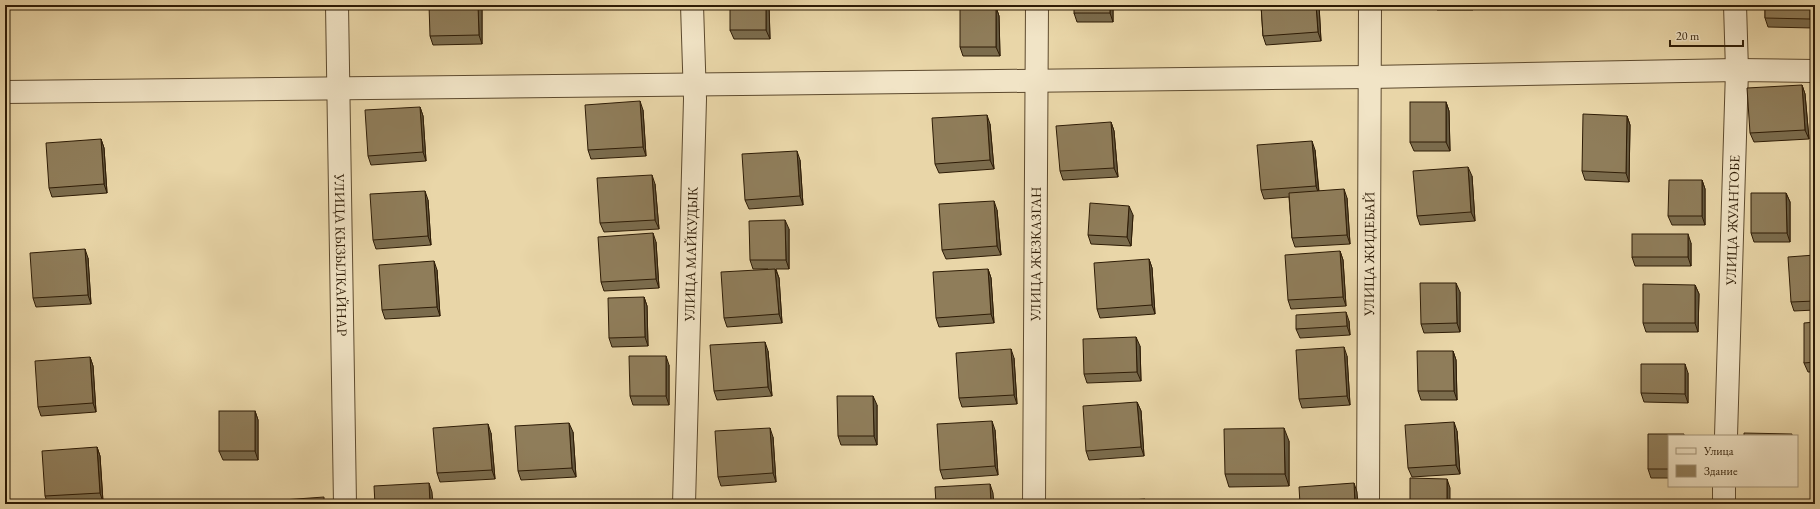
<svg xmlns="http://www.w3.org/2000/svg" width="1820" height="509" font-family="'EB Garamond',serif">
  <rect width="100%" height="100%" fill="#e9d6a8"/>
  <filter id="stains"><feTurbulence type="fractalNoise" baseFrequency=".005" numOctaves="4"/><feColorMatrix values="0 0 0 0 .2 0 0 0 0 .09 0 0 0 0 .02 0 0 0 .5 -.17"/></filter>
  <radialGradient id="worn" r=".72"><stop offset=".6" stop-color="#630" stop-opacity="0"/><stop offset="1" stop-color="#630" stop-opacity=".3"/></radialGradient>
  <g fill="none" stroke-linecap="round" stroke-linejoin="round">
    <defs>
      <g id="minor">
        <path id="s1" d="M337,5L345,504"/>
        <path d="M5,92L1370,77L1737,70L1815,71"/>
        <path id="s2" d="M1726,436L1737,70L1735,5"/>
        <path id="s3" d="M684,504L695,99L692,5"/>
        <path id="s4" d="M1034,504L1037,5"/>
        <path id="s5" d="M1368,504L1370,5"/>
        <path d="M1724,504V486"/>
      </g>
    </defs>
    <use href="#minor" stroke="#5d4a2e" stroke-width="24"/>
    <use href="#minor" stroke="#f1e4c6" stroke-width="22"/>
  </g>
  <g fill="#7b6c4d" stroke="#2e1c06">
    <path d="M482,5V44L433,45L430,36Z"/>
    <path d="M769,5L770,39H734L730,30Z"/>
    <path d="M1113,5V22H1077L1074,13Z"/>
    <path d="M1261,5H1319L1321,41L1266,45L1263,36Z"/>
    <path d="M1435,5H1473V10H1437Z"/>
    <path d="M1765,5H1813V28L1768,27L1765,18Z"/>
    <path d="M996,7L999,16L1000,56H963L960,47Z"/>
    <path d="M1802,85L1805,94L1809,139L1754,142L1750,133Z"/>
    <path d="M1446,102L1449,111L1450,151H1414L1410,142Z"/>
    <path d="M420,107L423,116L426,161L371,165L368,156Z"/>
    <path d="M643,110L646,156L591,159L588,150Z"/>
    <path d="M1627,116L1630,125L1629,182L1585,180L1582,171Z"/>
    <path d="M1111,122L1114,131L1118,177L1063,180L1060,171Z"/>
    <path d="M990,124L994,169L939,173L935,164Z"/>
    <path d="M101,139L104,148L107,193L52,197L49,188Z"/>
    <path d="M1315,150L1319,191L1347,198L1350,244L1295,247L1292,238L1289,197L1264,199L1261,190Z"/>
    <path d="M800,160L803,205L749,209L745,200Z"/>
    <path d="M1472,176L1475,221L1420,225L1417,216Z"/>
    <path d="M1702,180L1705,189V225H1672L1668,216Z"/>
    <path d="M655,184L659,229L604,232L600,223Z"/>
    <path d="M1786,193L1790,202V242H1754L1751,233Z"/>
    <path d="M428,200L431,245L376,249L373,240Z"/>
    <path d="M997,210L1001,255L946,259L942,250Z"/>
    <path d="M1133,215L1131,246L1091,244L1088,235Z"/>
    <path d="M789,229V269H776L779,278L782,323L727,327L724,318L768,269H753L750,260Z"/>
    <path d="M656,242L659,288L604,291L601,282Z"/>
    <path d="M1691,243V266H1635L1632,257Z"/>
    <path d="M1340,251L1343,260L1346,306L1291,309L1288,300Z"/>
    <path d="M1815,255V310L1794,311L1791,302Z"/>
    <path d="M88,258L91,304L36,307L33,298Z"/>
    <path d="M1149,259L1152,268L1155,314L1100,318L1097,309Z"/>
    <path d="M988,269L991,278L994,323L939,327L936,318Z"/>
    <path d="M437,270L440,316L385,319L382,310Z"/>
    <path d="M1695,285L1699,294L1698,332H1646L1643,323Z"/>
    <path d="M1460,292V332L1424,333L1421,324Z"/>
    <path d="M644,297L647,306L648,346L612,347L609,338Z"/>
    <path d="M1349,321L1350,335L1300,338L1296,329Z"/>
    <path d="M1815,322V372H1808L1804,363Z"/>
    <path d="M1140,346L1141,381L1087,383L1084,374Z"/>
    <path d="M768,351L772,396L717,400L714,391Z"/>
    <path d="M1453,351L1456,360L1457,400H1421L1418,391Z"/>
    <path d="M1347,356L1350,405L1302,408L1299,399Z"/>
    <path d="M90,357L93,366L96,412L41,416L38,407Z"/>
    <path d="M1014,358L1017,404L962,407L959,398Z"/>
    <path d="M669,365V405H633L630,396Z"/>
    <path d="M1688,373V403L1644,402L1641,393Z"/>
    <path d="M1137,402L1141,411L1144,456L1089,460L1086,451Z"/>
    <path d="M877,405V445H841L838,436Z"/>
    <path d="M255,411L258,420V460H223L219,451Z"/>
    <path d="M995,430L998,475L943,479L940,470Z"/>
    <path d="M1457,431L1460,474L1412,477L1408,468Z"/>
    <path d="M573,432L576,477L521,480L518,471Z"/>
    <path d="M491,433L495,479L440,482L437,473Z"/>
    <path d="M1669,436V478H1651L1648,469Z"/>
    <path d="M773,437L776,482L721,486L718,477Z"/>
    <path d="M1289,441V486L1229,487L1225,474Z"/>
    <path d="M97,447L100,456L103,502L69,504H48L45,496Z"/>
  </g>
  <g fill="#64583f" stroke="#2e1c06">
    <path d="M478,5H482V44L479,35Z"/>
    <path d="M766,5H769L770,39L766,30Z"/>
    <path d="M1110,5H1113V22L1110,13Z"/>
    <path d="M1316,5H1319L1321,41L1318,32Z"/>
    <path d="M1810,5H1813V28L1810,19Z"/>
    <path d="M996,7L999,16L1000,56L996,47Z"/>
    <path d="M1802,85L1805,94L1809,139L1805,130Z"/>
    <path d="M640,101L643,110L646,156L643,147Z"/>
    <path d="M1446,102L1449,111L1450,151L1446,142Z"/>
    <path d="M420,107L423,116L426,161L423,152Z"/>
    <path d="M987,115L990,124L994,169L990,160Z"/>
    <path d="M1627,116L1630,125L1629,182L1626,173Z"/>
    <path d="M1111,122L1114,131L1118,177L1114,168Z"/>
    <path d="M101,139L104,148L107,193L104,184Z"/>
    <path d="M1312,141L1315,150L1319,195L1316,186Z"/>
    <path d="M797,151L800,160L803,205L800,196Z"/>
    <path d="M1468,167L1472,176L1475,221L1471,212Z"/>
    <path d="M652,175L655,184L659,229L655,220Z"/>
    <path d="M1702,180L1705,189V225L1702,216Z"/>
    <path d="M1344,189L1347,198L1350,244L1347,235Z"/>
    <path d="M425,191L428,200L431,245L428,236Z"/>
    <path d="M1786,193L1790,202V242L1787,233Z"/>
    <path d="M994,201L997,210L1001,255L997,246Z"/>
    <path d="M1129,206L1133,215L1131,246L1127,237Z"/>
    <path d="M785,220L789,229V269L786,260Z"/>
    <path d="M653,233L656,242L659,288L656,279Z"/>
    <path d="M1688,234L1691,243V266L1688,257Z"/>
    <path d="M85,249L88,258L91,304L88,295Z"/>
    <path d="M1340,251L1343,260L1346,306L1343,297Z"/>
    <path d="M1149,259L1152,268L1155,314L1152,305Z"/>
    <path d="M434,261L437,270L440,316L437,307Z"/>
    <path d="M775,269L779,278L782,323L779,314Z"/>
    <path d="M988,269L991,278L994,323L991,314Z"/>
    <path d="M1456,283L1460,292V332L1457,323Z"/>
    <path d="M1695,285L1699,294L1698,332L1695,323Z"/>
    <path d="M644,297L647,306L648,346L645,337Z"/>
    <path d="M1346,312L1349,321L1350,335L1347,326Z"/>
    <path d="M1136,337L1140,346L1141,381L1137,372Z"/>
    <path d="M765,342L768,351L772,396L768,387Z"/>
    <path d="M1344,347L1347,356L1350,405L1347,396Z"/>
    <path d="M1011,349L1014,358L1017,404L1014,395Z"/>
    <path d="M1453,351L1456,360L1457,400L1454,391Z"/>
    <path d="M666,356L669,365V405L666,396Z"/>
    <path d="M90,357L93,366L96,412L93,403Z"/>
    <path d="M1685,364L1688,373V403L1685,394Z"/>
    <path d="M873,396L877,405V445L874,436Z"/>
    <path d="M1137,402L1141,411L1144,456L1141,447Z"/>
    <path d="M255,411L258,420V460L255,451Z"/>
    <path d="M992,421L995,430L998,475L995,466Z"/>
    <path d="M1454,422L1457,431L1460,474L1456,465Z"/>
    <path d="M569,423L573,432L576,477L572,468Z"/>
    <path d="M488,424L491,433L495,479L492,470Z"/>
    <path d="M770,428L773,437L776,482L773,473Z"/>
    <path d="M1284,428L1289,441V486L1285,474Z"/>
    <path d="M97,447L100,456L103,502L100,493Z"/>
    <path d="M1447,479L1450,488V504H1447Z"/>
    <path d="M429,483L432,492L433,504H430Z"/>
    <path d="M1354,483L1357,492L1358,504H1355Z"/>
    <path d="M990,484L993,493L994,504H991Z"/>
  </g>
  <g fill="#8f7d5a" stroke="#2e1c06">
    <path d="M429,5H478L479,35L430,36Z"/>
    <rect x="730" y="5" width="36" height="25"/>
    <rect x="1074" y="5" width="36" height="8"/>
    <path d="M1261,5H1316L1318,32L1263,36Z"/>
    <path d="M1765,5H1810V19L1765,18Z"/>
    <path d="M996,7V47H960V8Z"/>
    <path d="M1802,85L1805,130L1750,133L1747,88Z"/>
    <path d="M640,101L643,147L588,150L585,105Z"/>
    <rect x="1410" y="102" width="36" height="40"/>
    <path d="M420,107L423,152L368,156L365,110Z"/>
    <path d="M1583,114L1627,116L1626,173L1582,171Z"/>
    <path d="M987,115L990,160L935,164L932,118Z"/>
    <path d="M1111,122L1114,168L1060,171L1056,126Z"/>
    <path d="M101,139L104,184L49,188L46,143Z"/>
    <path d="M1312,141L1316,186L1261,190L1257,145Z"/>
    <path d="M797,151L800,196L745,200L742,154Z"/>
    <path d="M1468,167L1471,212L1417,216L1413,171Z"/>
    <path d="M652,175L655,220L600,223L597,178Z"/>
    <path d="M1669,180H1702V216H1668Z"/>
    <path d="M1344,189L1347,235L1292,238L1289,193Z"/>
    <path d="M425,191L428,236L373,240L370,194Z"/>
    <path d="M1751,193H1786L1787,233H1751Z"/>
    <path d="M994,201L997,246L942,250L939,204Z"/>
    <path d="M1090,203L1129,206L1127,237L1088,235Z"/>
    <path d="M785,220L786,260H750L749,221Z"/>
    <path d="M653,233L656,279L601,282L598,237Z"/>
    <rect x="1632" y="234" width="56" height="23"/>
    <path d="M85,249L88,295L33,298L30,253Z"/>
    <path d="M1340,251L1343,297L1288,300L1285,255Z"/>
    <path d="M1815,255V301L1791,302L1788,257Z"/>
    <path d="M1149,259L1152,305L1097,309L1094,263Z"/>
    <path d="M434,261L437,307L382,310L379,265Z"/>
    <path d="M775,269L779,314L724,318L721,272Z"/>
    <path d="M988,269L991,314L936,318L933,272Z"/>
    <path d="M1420,283H1456L1457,323L1421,324Z"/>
    <path d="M1643,284L1695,285V323H1643Z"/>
    <path d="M644,297L645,337L609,338L608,298Z"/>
    <path d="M1346,312L1347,326L1296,329V315Z"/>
    <path d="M1815,322V362L1804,363V323Z"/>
    <path d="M1136,337L1137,372L1084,374L1083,339Z"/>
    <path d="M765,342L768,387L714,391L710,345Z"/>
    <path d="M1344,347L1347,396L1299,399L1296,350Z"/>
    <path d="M1011,349L1014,395L959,398L956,353Z"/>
    <path d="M1417,351H1453L1454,391H1418Z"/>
    <path d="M629,356H666V396H630Z"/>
    <path d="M90,357L93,403L38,407L35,361Z"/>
    <path d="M1641,364H1685V394L1641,393Z"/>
    <path d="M837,396H873L874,436H838Z"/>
    <path d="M1137,402L1141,447L1086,451L1083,406Z"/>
    <rect x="219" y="411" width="36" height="40"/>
    <path d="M992,421L995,466L940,470L937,424Z"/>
    <path d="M1454,422L1456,465L1408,468L1405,425Z"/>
    <path d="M569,423L572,468L518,471L515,426Z"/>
    <path d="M488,424L492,470L437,473L433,428Z"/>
    <path d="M770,428L773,473L718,477L715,431Z"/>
    <path d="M1284,428L1285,474H1225L1224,429Z"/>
    <path d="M1744,433L1792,434V436H1744Z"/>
    <path d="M1648,434H1684V436H1669V469H1648Z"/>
    <path d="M97,447L100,493L45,496L42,451Z"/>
    <path d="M1410,478L1447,479V504H1410Z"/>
    <path d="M429,483L430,504H375L374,486Z"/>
    <path d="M1354,483L1355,504H1300L1299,487Z"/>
    <path d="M990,484L991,504H936L935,487Z"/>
    <path d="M324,497V504H269V501Z"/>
    <path d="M1145,499V504H1090V503Z"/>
    <rect x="1637" y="500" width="54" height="4"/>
    <path d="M1811,501V504H1761Z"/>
  </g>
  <g text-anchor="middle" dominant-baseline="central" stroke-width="4" stroke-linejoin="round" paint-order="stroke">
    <g font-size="14" fill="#2e1c06" stroke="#f1e4c6">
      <text stroke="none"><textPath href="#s2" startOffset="216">УЛИЦА ЖУАНТОБЕ</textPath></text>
      <text stroke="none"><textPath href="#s4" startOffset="250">УЛИЦА ЖЕЗКАЗГАН</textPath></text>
      <text stroke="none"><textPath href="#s1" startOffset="250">УЛИЦА КЫЗЫЛКАЙНАР</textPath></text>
      <text stroke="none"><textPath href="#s3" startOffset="250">УЛИЦА МАЙКУДЫК</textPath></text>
      <text stroke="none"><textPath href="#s5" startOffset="250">УЛИЦА ЖИДЕБАЙ</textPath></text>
    </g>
  </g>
  <rect width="1820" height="509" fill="none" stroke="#e9d6a8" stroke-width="20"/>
  <rect x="6" y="6" width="1808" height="497" fill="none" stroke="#2e1c06" stroke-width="2"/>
  <rect x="10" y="10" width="1800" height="489" fill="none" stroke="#2e1c06"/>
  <rect x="1668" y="435" width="130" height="52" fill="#f1e4c6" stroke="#a39479"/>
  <rect x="1676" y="448" width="20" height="6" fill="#f1e4c6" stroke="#a39479"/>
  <text x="1704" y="455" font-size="12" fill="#2e1c06">Улица</text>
  <rect x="1676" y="465" width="20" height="12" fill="#8f7d5a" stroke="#a39479"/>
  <text x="1704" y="475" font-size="12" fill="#2e1c06">Здание</text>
  <path d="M1670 40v6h73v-6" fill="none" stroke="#2e1c06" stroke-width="2"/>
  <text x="1676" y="40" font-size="12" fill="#2e1c06" stroke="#f1e4c6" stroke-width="3" paint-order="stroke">20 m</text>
  <rect width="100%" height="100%" filter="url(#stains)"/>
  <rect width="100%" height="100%" fill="url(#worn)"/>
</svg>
